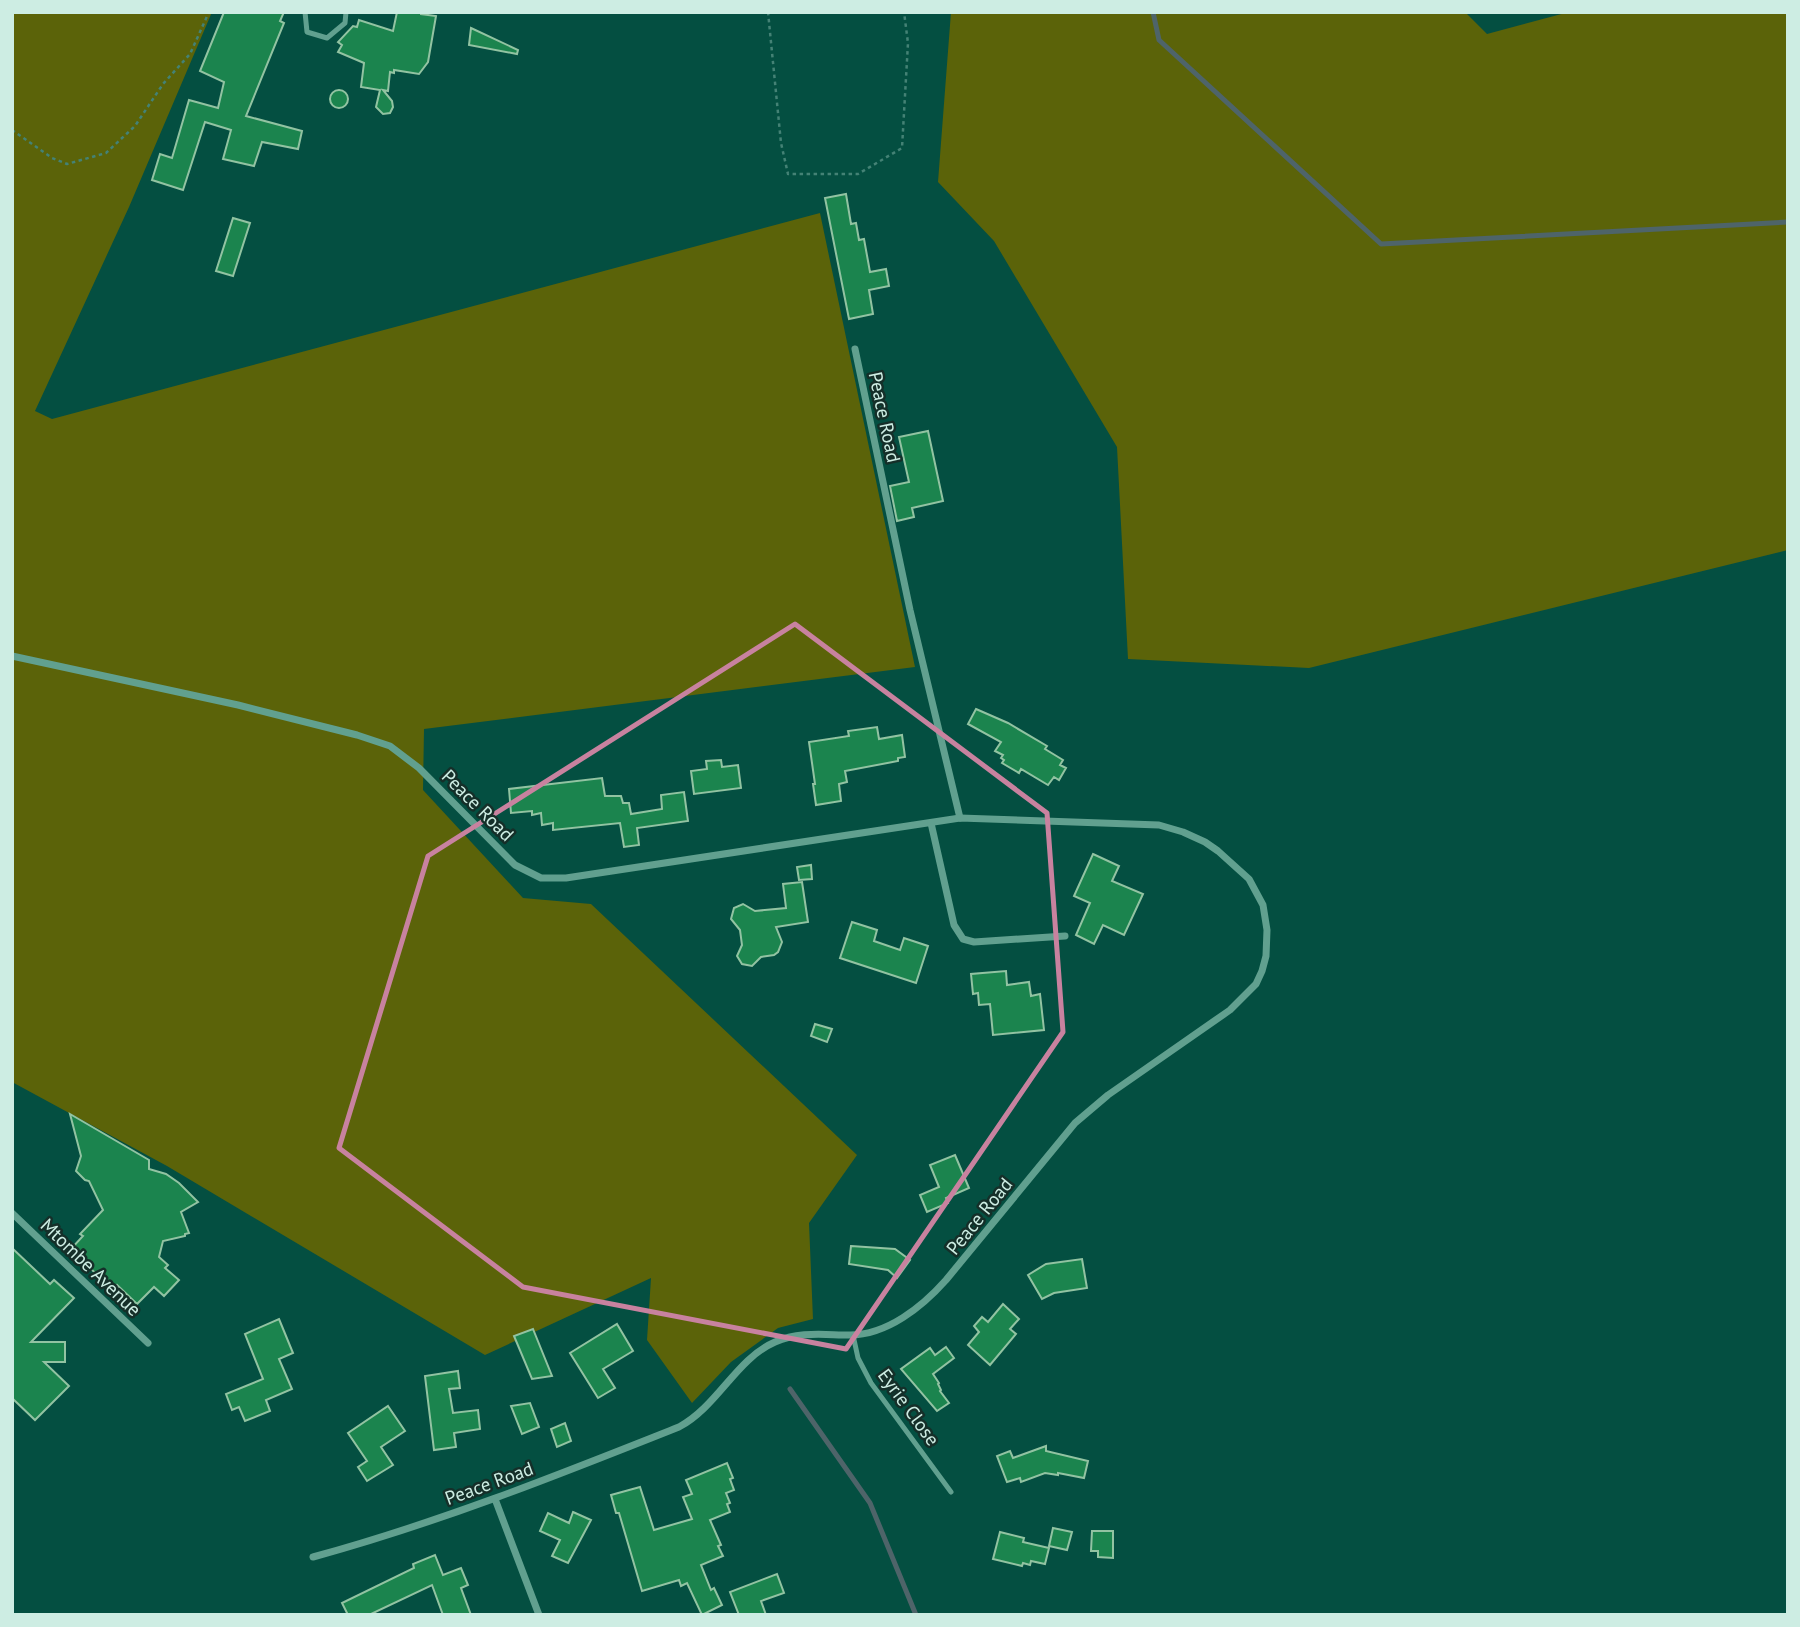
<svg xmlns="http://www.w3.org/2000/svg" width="1800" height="1627" font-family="'PT Sans',sans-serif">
  <rect width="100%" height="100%" fill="#044f41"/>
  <g fill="#5b6309">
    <path d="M12,12H212L129,207L35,411L52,419L820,213L915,667L424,729L423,790L523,898L591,904L857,1155L809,1223L813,1319L778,1328L731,1362L692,1403L647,1340L651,1278L485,1355L167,1166L12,1082Z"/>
    <path d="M951,12H1465L1487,34L1569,12H1788V550L1309,668L1128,659L1117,447L994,241L938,182Z"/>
  </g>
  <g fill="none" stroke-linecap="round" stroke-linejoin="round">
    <g stroke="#4e6469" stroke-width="5">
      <path d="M1153,12L1159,40L1381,244L1788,222"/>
      <path d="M790,1389L870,1503L916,1615"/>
    </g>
  </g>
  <g fill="#1b844e" stroke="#92c3a2" stroke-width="2">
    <path d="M224,12H284L280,21L284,23L246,116L302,131L298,149L262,142L254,166L223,159L231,130L205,122L183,190L152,180L160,154L172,158L189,100L218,108L224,82L200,71Z"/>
    <path d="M397,12H421V14L436,16L428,62L419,74L394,70V73L390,72L388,91L383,90L392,101L393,107L390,113L383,114L376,107L380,90L361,87L364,63L338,52L342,45L338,42L353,26L357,27L359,20L393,31Z"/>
    <path d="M471,28L518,50L517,54L469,45Z"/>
    <circle cx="339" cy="99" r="9"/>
    <path d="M846,194L851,224L856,223L859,240L864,239L870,272L886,269L889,286L869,290L873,314L849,319L825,198Z"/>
    <path d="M233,218L250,223L233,276L216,271Z"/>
    <path d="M928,431L943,501L912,508L914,517L897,521L890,486L909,482L899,437Z"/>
    <path d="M976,709L1008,723L1047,746L1045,749L1063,760L1060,765L1066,768L1059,780L1054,777L1048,785L1021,769L1019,773L1002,763L1004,760L1001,758L1003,755L995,751L1001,742L968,724Z"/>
    <path d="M877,727L879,739L902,735L905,757L898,758V761L845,771L847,782L839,784L841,801L816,805L813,784H815L809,742L849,736L848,731Z"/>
    <path d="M721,760L722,767L738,765L741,788L694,794L691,771L707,769L706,761Z"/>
    <path d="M602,778L605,796H621L623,803H629L631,814L662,809L661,795L684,792L688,821L637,828L639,845L624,847L620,823L553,830V823L542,825L541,813L532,815V811L511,813L509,789Z"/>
    <path d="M1093,854L1119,866L1112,881L1143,894L1124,935L1103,925L1094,944L1076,935L1090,903L1074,896Z"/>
    <path d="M811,865L812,879L799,880L797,867Z"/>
    <path d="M802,882L808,922L776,927L782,942L778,952L774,955L761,957L752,966L742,964L737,956L742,945L740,930L731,919L734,908L743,904L755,911L786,908L783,884Z"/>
    <path d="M852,922L877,930L874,941L900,950L904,938L928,946L916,983L840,958Z"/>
    <path d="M1006,971L1007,985L1029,982L1031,996L1040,994L1044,1030L993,1035L990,1004L979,1005L978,993L973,994L971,974Z"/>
    <path d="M815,1024L832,1029L827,1042L811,1036Z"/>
    <path d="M70,1114L149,1160V1169L166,1174L179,1183L198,1202L181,1212L189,1233L185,1234V1236L163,1241L159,1257L168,1265L165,1268L179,1280L164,1296L154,1287L137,1304L117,1285L113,1289L70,1250L83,1236L80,1234L103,1210L89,1181L85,1180L76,1171L81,1156Z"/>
    <path d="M955,1155L969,1188L946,1198L948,1203L927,1212L920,1195L939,1187L930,1165Z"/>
    <path d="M851,1246L895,1249L910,1260L897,1278L888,1270L849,1264Z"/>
    <path d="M12,1248L50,1284L54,1280L74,1298L31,1342H65V1362H44L69,1386L35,1420L12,1398Z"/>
    <path d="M1082,1259L1087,1288L1054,1293L1042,1299L1028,1275L1046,1264Z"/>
    <path d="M1003,1304L1019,1319L1010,1329L1016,1334L990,1365L968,1345L979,1332L974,1326L982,1317L988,1322Z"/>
    <path d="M279,1319L293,1353L279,1359L292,1389L266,1400L270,1411L245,1421L239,1407L232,1410L226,1394L263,1379L245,1334Z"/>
    <path d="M617,1324L633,1351L603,1369L615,1388L598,1398L570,1353Z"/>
    <path d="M533,1329L552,1376L532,1379L514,1336Z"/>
    <path d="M946,1347L954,1358L933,1374L939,1383L938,1384L941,1390L940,1391L949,1403L937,1411L901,1369L930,1348L935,1355Z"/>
    <path d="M458,1371L460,1388L449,1389L453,1413L478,1410L480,1429L454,1433L456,1447L434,1450L425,1376Z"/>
    <path d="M530,1403L539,1427L522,1434L511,1406Z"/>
    <path d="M388,1406L405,1431L381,1447L393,1465L367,1481L358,1467L367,1461L348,1433Z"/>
    <path d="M565,1423L571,1441L557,1447L551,1429Z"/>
    <path d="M1046,1446V1451L1088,1461L1084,1478L1058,1473V1475L1045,1473L1021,1482L1020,1478L1007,1482L997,1456L1010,1451L1013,1458Z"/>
    <path d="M727,1463L733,1478L730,1479L734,1490L726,1493L730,1503L727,1504L730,1512L710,1520L721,1545L718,1546L723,1556L701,1565L711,1590L714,1588L722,1605L702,1615L687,1583L681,1586L679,1580L642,1591L619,1513H616L611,1495L640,1487L654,1530L692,1519L683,1497L692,1494L686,1480Z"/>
    <path d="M573,1512L591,1520L568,1563L552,1556L560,1540L540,1531L548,1513L569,1523Z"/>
    <path d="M1053,1528L1072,1532L1067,1550L1049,1546Z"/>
    <path d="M1092,1531H1113V1558L1098,1557V1551H1091Z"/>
    <path d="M1000,1532L1024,1538L1023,1542L1049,1548L1045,1564L1031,1561L1030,1565L1023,1563L1022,1566L993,1559Z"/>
    <path d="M435,1555L443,1575L461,1568L468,1585L461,1588L471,1615H443L432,1585L369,1615H348L342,1603L414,1568L413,1564Z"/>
    <path d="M777,1574L784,1593L761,1601L766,1615H739L730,1592Z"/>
  </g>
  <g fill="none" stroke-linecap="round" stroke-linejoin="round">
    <g stroke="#448275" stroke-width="2.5" stroke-dasharray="3.5 3.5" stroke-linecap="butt">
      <path d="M768,12L781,143L788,174H858L902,148L908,43L904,12"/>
      <path d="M12,130L52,158L67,164L106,153L135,126L163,84L190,54L209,12"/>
    </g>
    <g stroke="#61a08f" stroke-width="5">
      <path d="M305,12L307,32L327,38L345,23L346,12"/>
      <path d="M853,1335L858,1358L871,1383L951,1492"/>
    </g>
    <g stroke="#61a08f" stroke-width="7">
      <path d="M855,349L910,610L960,818"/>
      <path d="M12,656L238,705L357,735L390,746L419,768L515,865L541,878H566L960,818L1159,825L1183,832L1205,842L1218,851L1249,879L1263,905L1267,930L1266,956L1262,971L1256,984L1230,1010L1108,1095L1075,1123L946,1280C922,1307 887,1335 850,1335C824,1335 800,1331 775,1342C736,1359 718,1406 679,1427C558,1475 438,1523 313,1557"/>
      <path d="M931,823L954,925L963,939L974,942L1065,936"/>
      <path d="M12,1213L148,1343"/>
      <path d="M495,1499L539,1615"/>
    </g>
  </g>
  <path fill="none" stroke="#c8829f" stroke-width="5" stroke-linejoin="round" d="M795,624L1047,813L1063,1032L846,1349L523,1287L339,1148L428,856Z"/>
  <g text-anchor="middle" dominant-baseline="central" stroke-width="5" stroke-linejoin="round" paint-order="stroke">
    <g font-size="19" fill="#cdede3" stroke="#152f29">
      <text transform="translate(885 417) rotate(78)">Peace Road</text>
      <text transform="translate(478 805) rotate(45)">Peace Road</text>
      <text transform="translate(979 1216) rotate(-51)">Peace Road</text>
      <text transform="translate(91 1267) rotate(44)">Mtombe Avenue</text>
      <text transform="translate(909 1407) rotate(54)">Eyrie Close</text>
      <text transform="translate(489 1483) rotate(-20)">Peace Road</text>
    </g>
  </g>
  <rect width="1800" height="1627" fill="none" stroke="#cdede3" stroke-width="28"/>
</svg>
